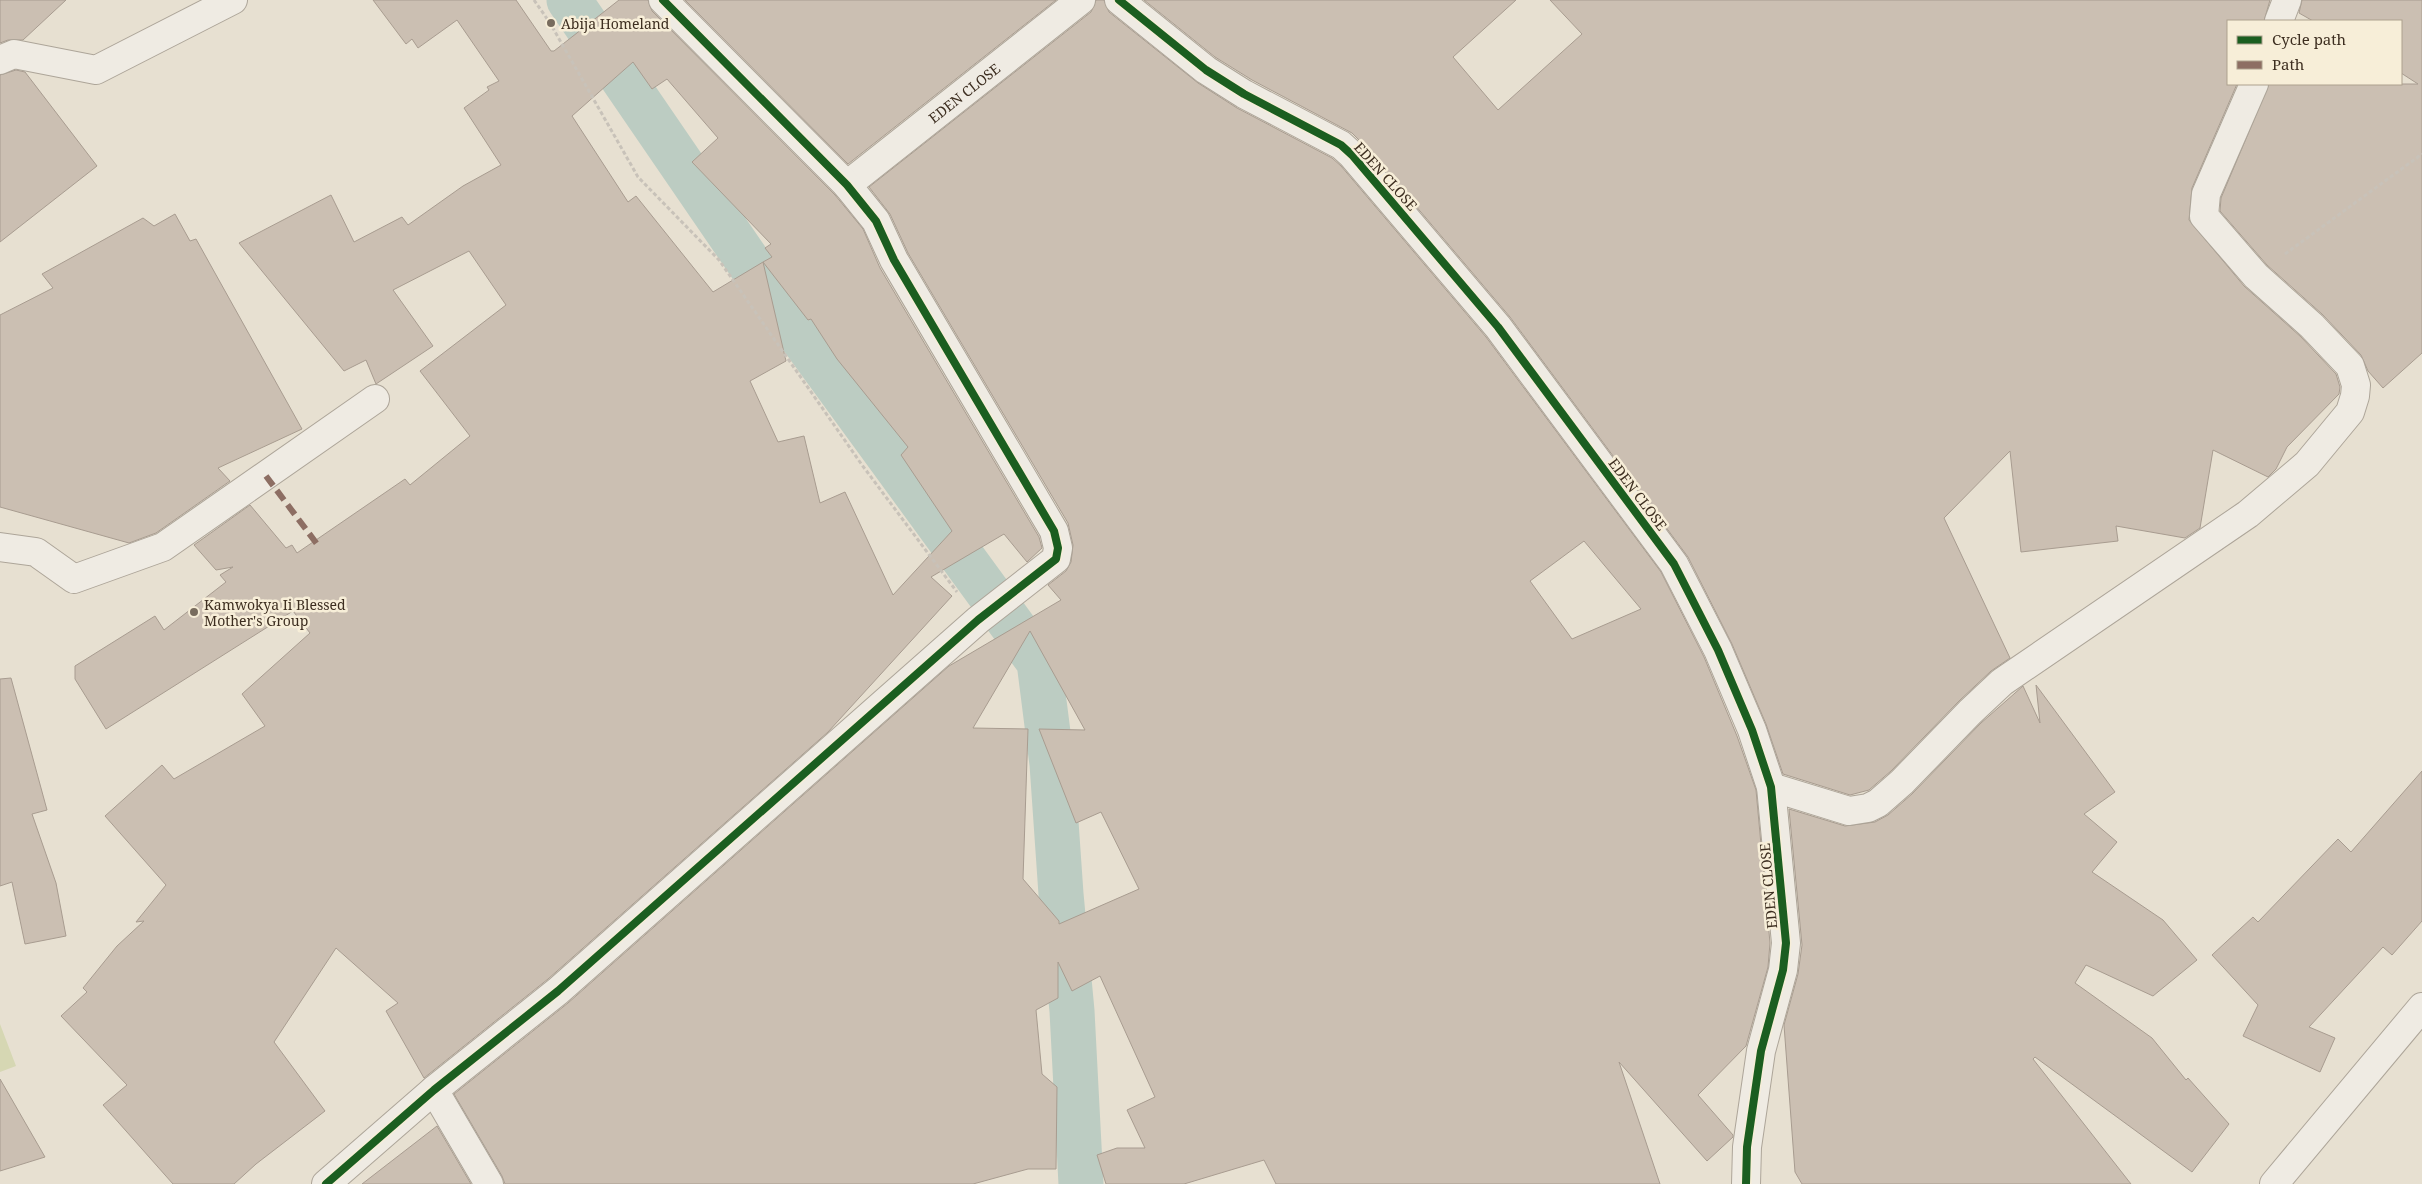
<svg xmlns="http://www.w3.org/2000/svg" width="2422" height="1184" font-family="'Noto Serif',serif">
  <rect width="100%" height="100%" fill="#e7e0d1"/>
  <path fill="#d6d7b3" d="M0,1024L16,1066L0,1072Z"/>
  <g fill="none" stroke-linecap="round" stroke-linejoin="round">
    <path stroke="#bcccc2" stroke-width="45" d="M569,0L773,298L1039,662L1052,764L1061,894L1072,1011L1081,1184"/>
  </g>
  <g fill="#cbbfb2" stroke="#a89c90" fill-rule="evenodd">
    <path d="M0,0H66L23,40H8L0,43Z"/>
    <path d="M373,0H516L551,51H554L619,0H648L652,11L835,195L863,229L880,268L1039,537L1042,548L1027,562L1004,534L931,577L952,596L828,732L548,979L424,1078L386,1011L398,1003L336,948L274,1042L325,1111L256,1164L234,1184H173L103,1105L127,1085L61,1016L87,992L83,988L117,946L144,921L136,922L166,885L105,816L162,765L174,779L265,726L242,694L310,633L293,611L106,729L75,679V666L155,616L164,630L226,582L220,575L233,567L216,570L194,545L250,505L286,548L292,545L297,553L405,479L410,485L470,436L420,371L506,305L469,251L393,290L433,346L376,384L366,360L344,371L239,243L331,195L354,242L402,217L408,225L463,186L501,165L464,108L489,90L487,87L499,81L457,20L418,48L412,39L406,44ZM633,62L652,89L667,79L718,138L692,162L771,244L765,248L772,257L763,262L808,320L811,319L837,359L908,447L901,455L952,531L893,595L845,492L820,503L804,436L778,442L750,381L786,361L763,262L713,292L636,196L628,202L572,116Z"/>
    <path d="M685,0H1056L848,164Z"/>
    <path d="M1096,0H1104L1109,12L1198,83L1237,108L1332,158L1341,166L1486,337L1661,572L1704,657L1737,736L1756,790L1770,943L1768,967L1746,1046L1698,1095L1733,1135V1137L1707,1161L1619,1062L1660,1184H1276L1264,1160L1184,1184H1106L1097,1155L1117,1148H1145L1127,1110L1155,1097L1100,976L1072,991L1058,962V998L1036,1010L1042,1074L1057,1087L1056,1169H1028L973,1184H505L502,1176L454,1094L568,1003L949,666L1061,600L1048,585L1066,571L1071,562L1073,545L1068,523L908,253L890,214L869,187L1091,12ZM1584,541L1641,609L1572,639L1530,581ZM1030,631L1085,730L1039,729L1076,823L1101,812L1139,889L1059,924V921L1023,879L1028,729L973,728Z"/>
    <path d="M1144,0H1516L1453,57L1498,110L1582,34L1550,0H2270L2264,21H2228V84H2237L2192,188L2189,220L2244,286L2301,337L2336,374L2340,387L2339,394L2287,447L2276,469L2268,477L2213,450L2200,528L2185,538L2116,526L2118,541L2021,552L2010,451L1944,518L2010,658L1991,671L1959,701L1891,771L1869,790L1850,795L1783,774L1766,724L1732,644L1688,557L1510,317L1364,145L1352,133L1252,80L1215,57Z"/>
    <path d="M2302,0H2422V353L2383,388L2368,371L2361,355L2322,314L2267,265L2220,211L2221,198L2269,84H2418L2401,73V21H2313L2299,13Z"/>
    <path d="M16,70L25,72L97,166L0,242V75Z"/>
    <path d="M175,214L190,241L196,239L302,429L218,468L230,481L156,533L129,543L0,507V315L53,288L42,274L143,218L154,226Z"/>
    <path d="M11,678L47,810L32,814L56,883L66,936L25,944L12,882L0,886V679Z"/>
    <path d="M2036,685L2115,792L2084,814L2117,842L2092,872L2163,920L2197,960L2153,996L2086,965L2075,983L2152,1038L2186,1080L2188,1078L2229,1124L2192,1172L2035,1057L2033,1059L2131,1184H1802L1795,1172L1784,1025L1798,974L1802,945L1789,809L1845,826L1875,822L1888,815L1912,794L1981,723L2023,686L2040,723Z"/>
    <path d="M2422,771V921L2392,955L2383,947L2309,1027L2335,1038L2320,1072L2243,1036L2258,1005L2212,955L2253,917L2258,922L2338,839L2351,852Z"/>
    <path d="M0,1079L45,1157L0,1171Z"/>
    <path d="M437,1126L471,1184H362Z"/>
  </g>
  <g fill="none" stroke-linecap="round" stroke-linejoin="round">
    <defs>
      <g id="minor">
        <path d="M1119,0L1206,70L1244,94L1341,145L1352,155L1498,327L1674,564L1718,650L1752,730L1771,787L1786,943L1783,970L1761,1051L1747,1147L1746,1184"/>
        <path d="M2279,21L2287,0"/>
        <path d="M0,60L14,54L96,70L233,0"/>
        <path id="s1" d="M847,185L1081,0"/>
        <path d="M0,547L36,552L74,579L163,547L375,399"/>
        <path d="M1771,787L1849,811L1868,808L1878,803L1902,782L1970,712L2002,682L2248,514L2307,464L2350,412L2355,396L2356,385L2350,366L2312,326L2256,276L2204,216L2206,194L2254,84"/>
        <path d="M434,1090L489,1184"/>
        <path d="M326,1184L434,1090L558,991L978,620L1056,559L1058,548L1054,531L894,260L876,221L847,185L663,0"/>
        <path d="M2274,1184L2422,1007"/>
      </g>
    </defs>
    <use href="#minor" stroke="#ada599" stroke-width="30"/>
    <g stroke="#c8c2b9" stroke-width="3" stroke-dasharray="4 2.5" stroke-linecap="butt">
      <path d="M534,0L550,23L638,177L719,260L862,465L957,592"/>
      <path d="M2285,254L2422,154"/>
    </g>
    <use href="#minor" stroke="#efebe3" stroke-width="28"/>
    <path stroke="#8d6e63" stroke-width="6" stroke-dasharray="12 6" stroke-linecap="butt" d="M266,476L317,544"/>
    <defs>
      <g id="cycleway">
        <path d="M1119,0L1206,70L1244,94L1341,145L1352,155L1498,327L1674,564L1718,650L1752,730L1771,787L1786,943L1783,970L1761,1051L1747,1147L1746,1184"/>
        <path d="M326,1184L434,1090L558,991L978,620L1056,559L1058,548L1054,531L894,260L876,221L847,185L663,0"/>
      </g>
    </defs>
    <use href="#cycleway" stroke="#f7eed8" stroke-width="11"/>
    <use href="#cycleway" stroke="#1b5e20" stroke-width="8"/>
  </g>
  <g fill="#786c5e" stroke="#f7eed8" stroke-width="2">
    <circle cx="551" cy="23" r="5"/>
    <circle cx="194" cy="612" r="5"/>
  </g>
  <g text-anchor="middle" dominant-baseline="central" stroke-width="5" stroke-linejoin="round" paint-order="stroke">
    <g font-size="14" fill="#3d2e20" stroke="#f7eed8" text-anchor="start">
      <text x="561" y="23">Abija Homeland</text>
      <text x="204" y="604">Kamwokya Ii Blessed<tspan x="204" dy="16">Mother's Group</tspan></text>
    </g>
    <g font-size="14" fill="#3d2e20" stroke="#f7eed8">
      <text stroke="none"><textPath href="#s1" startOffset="149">EDEN CLOSE</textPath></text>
      <text transform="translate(1386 176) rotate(48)">EDEN CLOSE</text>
      <text transform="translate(1638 494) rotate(53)">EDEN CLOSE</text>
      <text transform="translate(1768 886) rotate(-95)">EDEN CLOSE</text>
    </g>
  </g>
  <rect x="2227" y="20" width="175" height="65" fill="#f7eed8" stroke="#ada18e"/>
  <rect x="2237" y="36" width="25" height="8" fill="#1b5e20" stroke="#ada18e"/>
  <text x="2272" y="45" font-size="15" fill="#3d2e20">Cycle path</text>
  <rect x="2237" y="61" width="25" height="8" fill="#8d6e63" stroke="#ada18e"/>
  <text x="2272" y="70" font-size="15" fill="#3d2e20">Path</text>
</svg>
